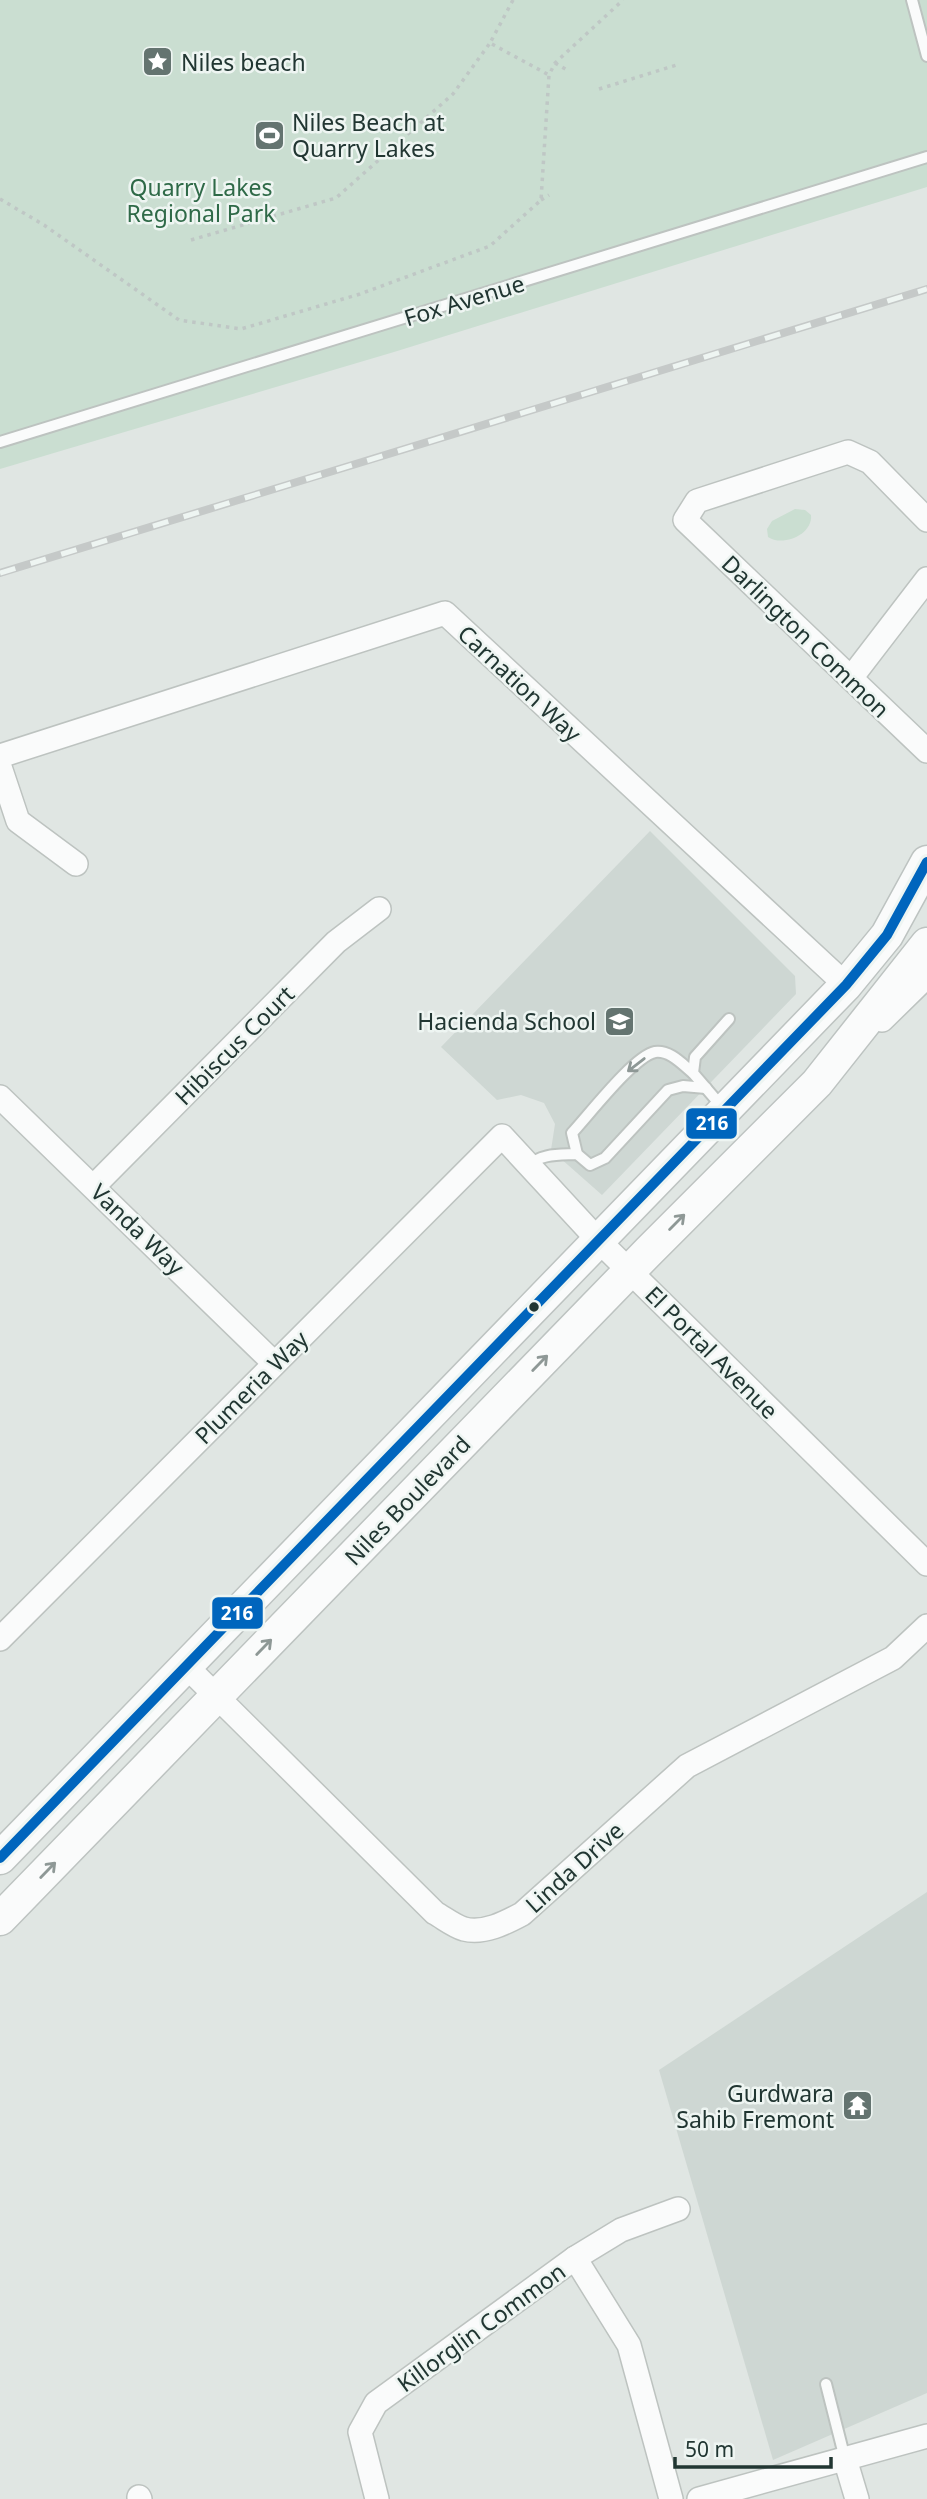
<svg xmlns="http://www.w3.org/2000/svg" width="927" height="2499" font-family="'Noto Sans',sans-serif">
  <rect width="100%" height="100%" fill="#e0e6e3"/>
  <g fill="#ced7d3">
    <path d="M650,831L795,976L796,994L602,1195L551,1150L555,1124L544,1103L521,1095L497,1100L441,1047Z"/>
    <path d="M927,1892V2393L773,2460L659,2070Z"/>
  </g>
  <g fill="#caded1">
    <path d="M0,0H927V187L394,352L0,469Z"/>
    <path d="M795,509L805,510L811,515C813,535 782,547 768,537L767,529L772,521Z"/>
  </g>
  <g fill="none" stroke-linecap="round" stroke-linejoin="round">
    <defs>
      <g id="lane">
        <path d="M912,0L927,56"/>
        <path d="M0,442L927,157"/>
        <path d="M693,1073C682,1064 670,1050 655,1052C634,1056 588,1116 572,1133L577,1154L590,1165L605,1158L668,1090L683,1086L706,1088"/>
        <path d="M723,1108L693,1073L695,1057L729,1019"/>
        <path d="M529,1166C540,1153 561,1155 577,1154"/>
        <path d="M826,2384L845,2459"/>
      </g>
      <g id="street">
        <path d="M927,520L870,462L848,452L697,501L685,520L927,751"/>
        <path d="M851,678L927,579"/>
        <path d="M0,756L445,613L846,985"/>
        <path d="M0,767L18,821L76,864"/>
        <path d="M882,1020L927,976"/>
        <path d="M0,1097L274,1363"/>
        <path d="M94,1186L336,942L379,909"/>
        <path d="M0,1639L502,1136L599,1241L927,1564"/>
        <path d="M186,1666L435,1913C444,1918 454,1926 464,1929C484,1934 505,1923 522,1914L687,1766L893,1658L927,1626"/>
        <path d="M575,2258L629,2345L671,2499"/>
        <path d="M845,2459L857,2499"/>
        <path d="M139,2497L140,2499"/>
        <path d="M377,2499L360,2432L376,2403L575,2258L621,2230L678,2209"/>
        <path d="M699,2499L927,2436"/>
      </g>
      <g id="secondary">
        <path d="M0,1858L846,985L887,935L927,862"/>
        <path d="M0,1919L649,1251L817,1083L927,944"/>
      </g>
    </defs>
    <use href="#lane" stroke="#bdc3c0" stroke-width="14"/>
    <use href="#street" stroke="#bdc3c0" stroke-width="26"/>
    <use href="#secondary" stroke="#bdc3c1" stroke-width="35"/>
    <g stroke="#bfc7c5" stroke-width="3.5" stroke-dasharray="3.5 5" stroke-linecap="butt">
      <path d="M513,0L490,43L549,75"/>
      <path d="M555,63L567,70"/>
      <path d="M599,89L680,64"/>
      <path d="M0,199L44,225L179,320L241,329L360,294L490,246L541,200L549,75L555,63L623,0"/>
      <path d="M541,200L549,195"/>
      <path d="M191,240L336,198L453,94L490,43"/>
    </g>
    <use href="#lane" stroke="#fafbfb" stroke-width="10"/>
    <use href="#street" stroke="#fafbfb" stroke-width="23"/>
    <use href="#secondary" stroke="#fafbfb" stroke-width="32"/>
    <defs>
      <path id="rail" d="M0,573L927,289"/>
    </defs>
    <use href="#rail" stroke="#c5c9c8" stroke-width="8"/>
    <use href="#rail" stroke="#eef5f2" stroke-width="5" stroke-dasharray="16" stroke-linecap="butt"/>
    <defs>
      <path id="bus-1" d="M0,1858L846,985L887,935L927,862"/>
    </defs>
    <use href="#bus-1" stroke="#eef5f2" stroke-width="16"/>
    <use href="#bus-1" stroke="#0065bd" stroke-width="10"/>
  </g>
  <defs><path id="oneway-shaft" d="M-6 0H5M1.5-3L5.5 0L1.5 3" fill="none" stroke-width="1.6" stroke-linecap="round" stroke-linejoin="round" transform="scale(1.75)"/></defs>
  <g stroke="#8e9896">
    <use href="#oneway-shaft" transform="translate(636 1065) rotate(142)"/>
    <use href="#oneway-shaft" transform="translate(677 1222) rotate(-45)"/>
    <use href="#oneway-shaft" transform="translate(540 1363) rotate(-46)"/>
    <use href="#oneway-shaft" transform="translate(264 1647) rotate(-46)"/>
    <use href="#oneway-shaft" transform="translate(48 1870) rotate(-46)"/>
  </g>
  <defs>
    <symbol id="sight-square" viewBox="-11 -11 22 22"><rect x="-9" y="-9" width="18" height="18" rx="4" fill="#647470" stroke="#eef5f2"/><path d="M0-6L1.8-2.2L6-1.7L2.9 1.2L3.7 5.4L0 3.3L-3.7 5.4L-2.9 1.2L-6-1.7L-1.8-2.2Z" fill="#fff"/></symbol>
    <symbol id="stadium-square" viewBox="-11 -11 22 22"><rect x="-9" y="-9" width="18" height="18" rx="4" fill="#647470" stroke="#eef5f2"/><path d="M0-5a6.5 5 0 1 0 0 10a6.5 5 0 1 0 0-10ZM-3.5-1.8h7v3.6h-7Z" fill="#fff"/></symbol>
    <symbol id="school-square" viewBox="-11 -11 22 22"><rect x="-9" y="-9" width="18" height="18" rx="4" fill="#647470" stroke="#eef5f2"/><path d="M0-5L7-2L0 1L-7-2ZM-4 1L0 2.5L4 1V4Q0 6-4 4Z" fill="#fff"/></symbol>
    <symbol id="temple-square" viewBox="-11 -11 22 22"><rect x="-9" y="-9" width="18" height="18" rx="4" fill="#647470" stroke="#eef5f2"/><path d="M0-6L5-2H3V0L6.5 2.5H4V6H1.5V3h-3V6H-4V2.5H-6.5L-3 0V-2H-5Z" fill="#fff"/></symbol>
  </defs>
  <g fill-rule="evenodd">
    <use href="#sight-square" x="140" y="44" width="35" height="35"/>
    <use href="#stadium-square" x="252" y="118" width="35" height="35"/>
    <use href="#school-square" x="602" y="1004" width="35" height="35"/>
    <use href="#temple-square" x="840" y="2088" width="35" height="35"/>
  </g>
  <circle fill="#213632" stroke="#eef5f2" stroke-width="2.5" cx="534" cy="1307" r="6"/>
  <g text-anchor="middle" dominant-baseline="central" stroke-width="5" stroke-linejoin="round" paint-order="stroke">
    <g font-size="23" fill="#213632" stroke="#eef5f2" text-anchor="start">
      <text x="181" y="62">Niles beach</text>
      <text x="292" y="122">Niles Beach at<tspan x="292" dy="26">Quarry Lakes</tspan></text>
      <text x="596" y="1021" text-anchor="end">Hacienda School</text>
      <text x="834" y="2093" text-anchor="end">Gurdwara<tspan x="834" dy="26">Sahib Fremont</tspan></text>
    </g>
    <g font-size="23" fill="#2f6a48" stroke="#eef5f2">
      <text x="201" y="187">Quarry Lakes<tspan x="201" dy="26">Regional Park</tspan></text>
    </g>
    <g font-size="23" fill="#213632" stroke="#eef5f2">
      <text transform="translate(464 300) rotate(-17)">Fox Avenue</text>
      <text transform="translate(806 636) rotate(44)">Darlington Common</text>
      <text transform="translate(520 683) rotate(43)">Carnation Way</text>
      <text transform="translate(234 1045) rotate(-45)">Hibiscus Court</text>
      <text transform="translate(138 1229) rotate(44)">Vanda Way</text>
      <text transform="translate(712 1352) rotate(45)">El Portal Avenue</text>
      <text transform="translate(251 1387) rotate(-45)">Plumeria Way</text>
      <text transform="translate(407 1500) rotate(-46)">Niles Boulevard</text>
      <text transform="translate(574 1867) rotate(-42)">Linda Drive</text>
      <text transform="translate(481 2327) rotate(-36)">Killorglin Common</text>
    </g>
  </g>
  <g stroke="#eef5f2" stroke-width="2.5">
    <rect x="685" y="1107" width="53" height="33" rx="7" fill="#0065bd"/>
    <rect x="211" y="1596" width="53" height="34" rx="7" fill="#0065bd"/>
  </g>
  <g font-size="19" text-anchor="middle" font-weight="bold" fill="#fff">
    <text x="712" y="1130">216</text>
    <text x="237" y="1620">216</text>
  </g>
  <path d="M675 2457v10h156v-10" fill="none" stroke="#213632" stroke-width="3.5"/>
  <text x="685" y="2457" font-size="21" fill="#213632" stroke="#eef5f2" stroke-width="5" paint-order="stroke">50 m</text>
</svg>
